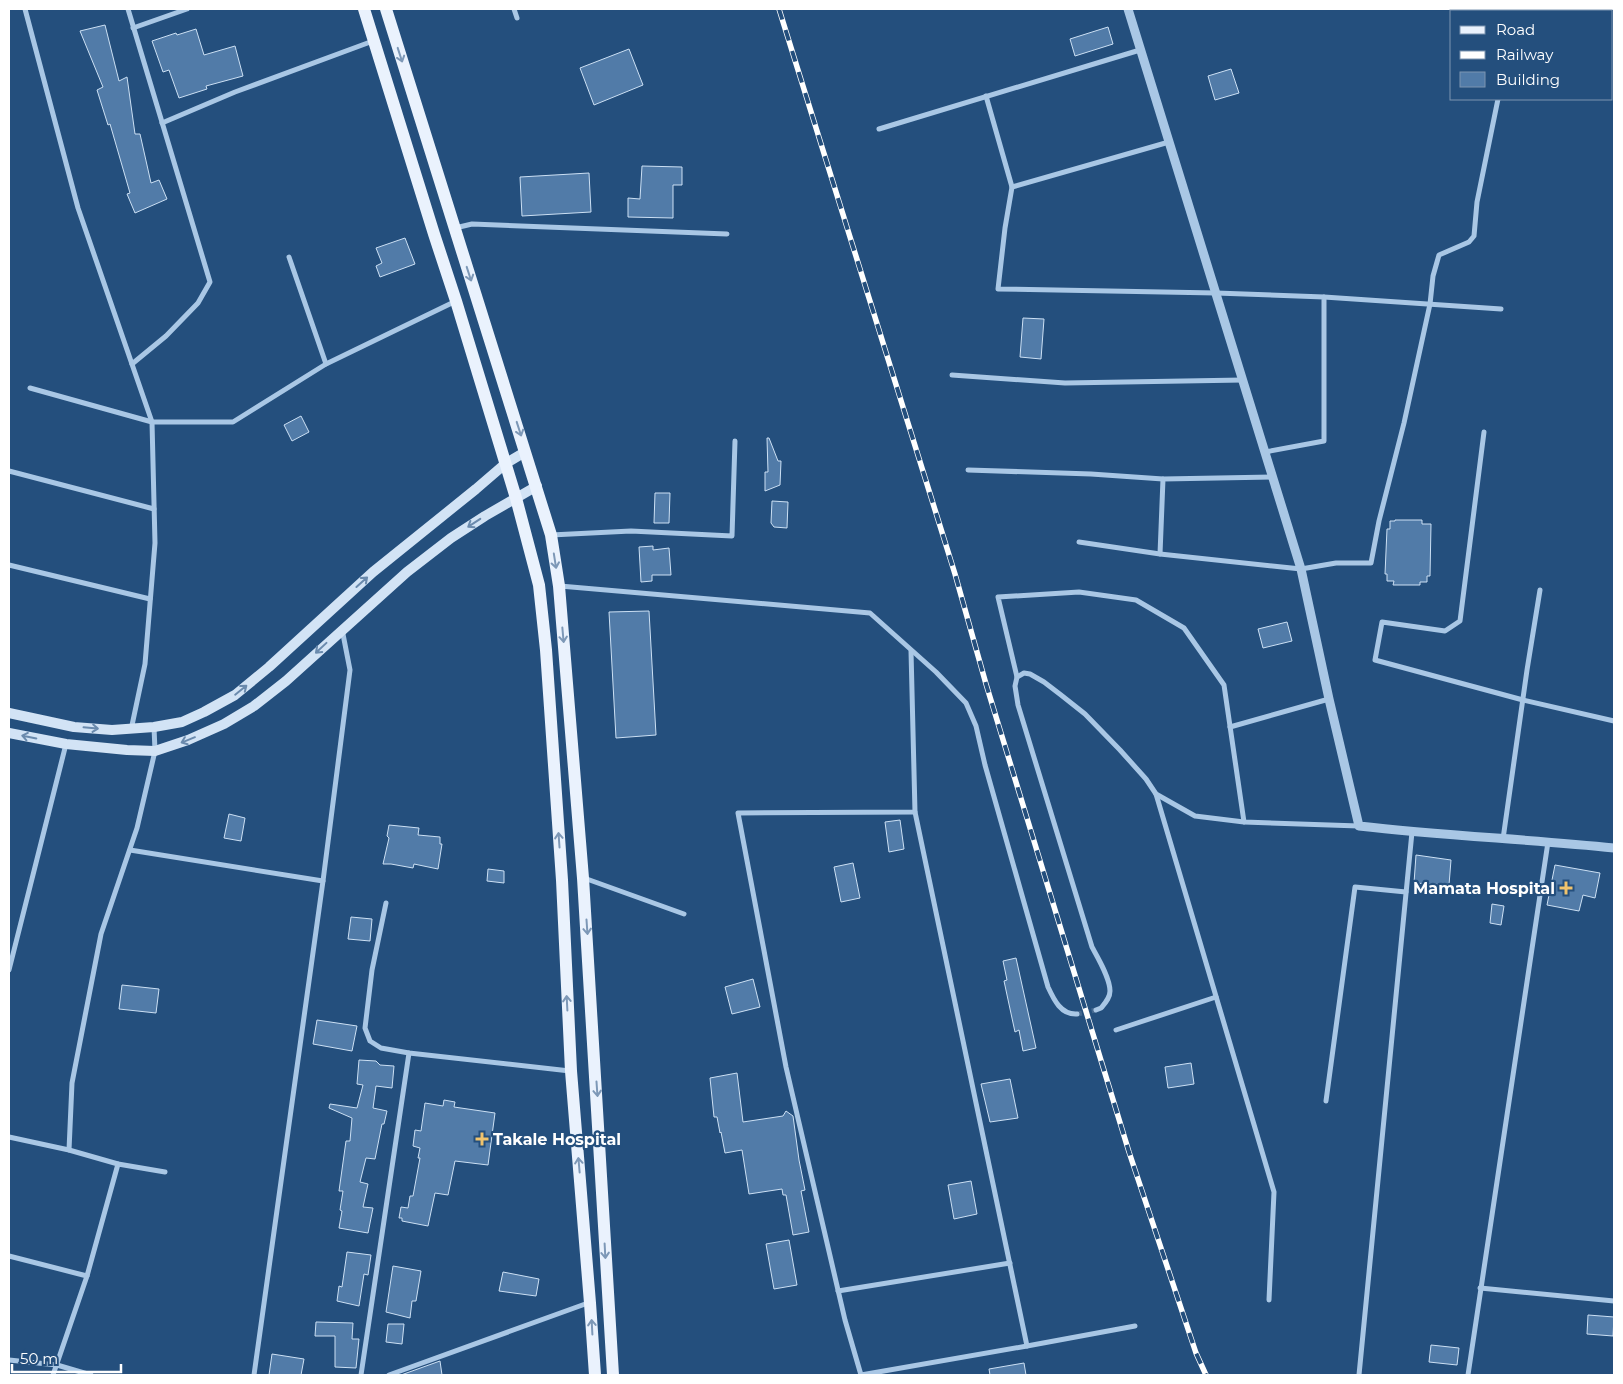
<svg xmlns="http://www.w3.org/2000/svg" width="1623" height="1384" font-family="Montserrat,sans-serif">
  <rect width="100%" height="100%" fill="#244f7d"/>
  <g fill="#517ba8" stroke="#cce0f4">
    <path d="M105,25L119,81L127,77L135,134H140L151,183L159,180L167,199L135,213L127,194L130,193L110,124L108,125L97,90L103,87L80,31Z"/>
    <path d="M1108,27L1113,44L1075,56L1070,39Z"/>
    <path d="M196,29L204,55L235,46L243,76L206,86L207,89L179,98L169,70L163,72L152,41L176,33L177,35Z"/>
    <path d="M629,49L643,85L594,105L580,68Z"/>
    <path d="M1231,69L1239,93L1215,100L1208,76Z"/>
    <path d="M642,166L682,167V185H673V218L628,217V198L640,199Z"/>
    <path d="M589,173L591,212L522,216L520,177Z"/>
    <path d="M405,238L415,264L380,277L376,266L382,263L376,248Z"/>
    <path d="M1023,318L1044,319L1041,359L1020,357Z"/>
    <path d="M301,416L309,432L292,441L284,425Z"/>
    <path d="M767,438H769L778,461H781L780,485L765,491V472H768Z"/>
    <path d="M655,493H670L669,523H654Z"/>
    <path d="M772,501L788,502L787,528L774,527L771,523Z"/>
    <path d="M1395,520H1422V524H1431L1430,576H1427V582H1420V585H1393L1394,581H1387V574H1385L1387,529H1390V521H1395Z"/>
    <path d="M653,546V550L669,548L671,575H652V581L641,582L639,547Z"/>
    <path d="M649,611L656,735L616,738L609,612Z"/>
    <path d="M1287,622L1292,641L1263,648L1258,629Z"/>
    <path d="M229,814L245,818L241,841L224,838Z"/>
    <path d="M900,820L904,849L889,852L885,822Z"/>
    <path d="M389,825L419,828L418,835L440,837V844H442L438,869L414,864L413,868L391,864H383L389,838L387,836Z"/>
    <path d="M1416,855L1451,860L1449,885L1414,883Z"/>
    <path d="M853,863L860,898L841,902L834,867Z"/>
    <path d="M1555,865L1600,873L1595,898L1583,895L1579,911L1547,905Z"/>
    <path d="M488,869L504,871V883L487,881Z"/>
    <path d="M1492,904L1504,906L1501,925L1490,923Z"/>
    <path d="M351,917L372,919L370,941L348,939Z"/>
    <path d="M1016,958L1036,1048L1023,1051L1019,1030L1015,1032L1004,981L1007,980L1003,961Z"/>
    <path d="M753,979L760,1007L732,1014L725,987Z"/>
    <path d="M122,985L159,989L156,1013L119,1009Z"/>
    <path d="M317,1020L357,1026L352,1051L313,1044Z"/>
    <path d="M359,1060L376,1061L380,1065L394,1066L392,1088L376,1086L373,1108L387,1111L384,1124H382L375,1159L366,1158L360,1182L368,1184L363,1207L373,1208L368,1233L339,1228L342,1211L340,1210L343,1191H339L346,1141H350L352,1118L329,1108L330,1104L357,1108L363,1085L357,1084Z"/>
    <path d="M1191,1063L1194,1084L1168,1088L1165,1067Z"/>
    <path d="M737,1073L743,1122L783,1116L786,1111L793,1116L799,1160L805,1190L801,1191L809,1232L793,1235L786,1195H783L782,1189L749,1194L742,1150L725,1153L721,1132L720,1133L717,1117H714L710,1078Z"/>
    <path d="M1010,1079L1018,1118L990,1122L981,1084Z"/>
    <path d="M444,1100L455,1102L454,1107L495,1113L488,1165L455,1161L448,1195L435,1193L428,1226L402,1221V1218H399L401,1207L408,1208L410,1196H413L420,1158H418L420,1148L413,1146L415,1130L421,1131L425,1103L443,1106Z"/>
    <path d="M971,1181L977,1214L954,1219L948,1185Z"/>
    <path d="M789,1240L797,1285L774,1289L766,1244Z"/>
    <path d="M347,1252L371,1255L368,1275L364,1274L359,1306L337,1301L339,1286L342,1287Z"/>
    <path d="M393,1266L421,1271L416,1301H412L410,1318L386,1312Z"/>
    <path d="M503,1272L539,1279L536,1296L499,1291Z"/>
    <path d="M1588,1315L1614,1317L1613,1336L1587,1334Z"/>
    <path d="M316,1322L353,1323L352,1339H359L356,1368L335,1367V1336H315Z"/>
    <path d="M388,1324H404L402,1344L386,1342Z"/>
    <path d="M1431,1345L1459,1348L1457,1365L1429,1362Z"/>
    <path d="M272,1354L304,1359L301,1375H269Z"/>
    <path d="M440,1361L442,1375H401Z"/>
    <path d="M1024,1363L1026,1375H990L989,1369Z"/>
  </g>
  <g fill="none" stroke-linecap="round" stroke-linejoin="round">
    <path stroke="#456990" stroke-width="5" stroke-dasharray="5 2.5" stroke-linecap="butt" d="M1077,1014L1096,1010"/>
    <g stroke="#a9c7e5" stroke-width="5">
      <path d="M25,9L78,208L152,422L155,543L145,664L131,730"/>
      <path d="M128,9L210,282L198,303L166,336L132,364"/>
      <path d="M514,9L517,18"/>
      <path d="M1534,11L1535,9"/>
      <path d="M133,28L187,9"/>
      <path d="M986,96L1012,187L1005,228L998,289L1216,293L1324,297V441L1265,452"/>
      <path d="M162,123L235,92L373,41"/>
      <path d="M879,129L1140,50"/>
      <path d="M1012,187L1169,142"/>
      <path d="M455,228L472,224L727,234"/>
      <path d="M289,257L326,364"/>
      <path d="M1324,297L1501,309"/>
      <path d="M952,375L1065,383L1243,380"/>
      <path d="M30,388L152,422H233L326,364L456,301"/>
      <path d="M1484,432L1460,621L1445,631L1382,622L1375,660L1523,700L1614,721"/>
      <path d="M968,470L1091,474L1163,479"/>
      <path d="M9,471L154,509"/>
      <path d="M551,535L631,531L732,536L735,441"/>
      <path d="M1079,542L1160,554L1301,569L1336,563H1371L1379,521L1404,423L1430,304L1433,276L1439,255L1469,242L1474,236L1477,202L1498,99"/>
      <path d="M1160,554L1163,479L1273,477"/>
      <path d="M9,565L150,599"/>
      <path d="M560,586L870,613L936,672L966,703L976,726L985,765L1048,987C1054,1000 1061,1015 1077,1014"/>
      <path d="M1017,677L998,597L1079,592L1136,600L1184,628L1224,685L1244,822"/>
      <path d="M1230,727L1329,699"/>
      <path d="M1156,794L1274,1192L1269,1300"/>
      <path d="M915,812L1027,1346"/>
      <path d="M1503,839L1527,670L1540,590"/>
      <path d="M130,850L323,881"/>
      <path d="M584,878L684,914"/>
      <path d="M386,903L372,970L365,1028L370,1041L381,1048L409,1053L570,1071"/>
      <path d="M9,970L66,744"/>
      <path d="M1096,1010L1101,1008C1105,1003 1110,998 1110,991C1110,978 1098,958 1092,947L1018,705L1015,686L1017,677L1024,673L1030,674L1044,682L1061,695L1085,714L1120,750L1146,779L1156,794L1195,816L1244,822L1359,826"/>
      <path d="M1116,1030L1216,997"/>
      <path d="M1326,1101L1355,887L1406,892"/>
      <path d="M9,1137L69,1150L118,1164L165,1172"/>
      <path d="M69,1150L72,1083L101,934L137,828L155,751L154,727"/>
      <path d="M9,1256L87,1276"/>
      <path d="M1480,1288L1614,1301"/>
      <path d="M838,1291L1010,1263"/>
      <path d="M9,1360L57,1365L91,1375"/>
      <path d="M53,1375L87,1276L118,1164"/>
      <path d="M254,1375L323,881L350,670L342,629"/>
      <path d="M361,1375L409,1053"/>
      <path d="M389,1375L588,1303"/>
      <path d="M861,1375L845,1320L786,1067L738,813L915,812L911,651"/>
      <path d="M861,1375L1027,1346L1135,1326"/>
      <path d="M1359,1375L1412,832"/>
      <path d="M1468,1375L1548,842"/>
    </g>
    <path stroke="#a9c7e5" stroke-width="9" d="M1128,9L1301,569L1329,699L1359,826C1444,836 1529,839 1614,848"/>
    <g stroke="#d2e3f5" stroke-width="10">
      <path d="M9,713L74,727L112,730L154,727L182,722L204,712L235,695L269,667L373,572L476,489L505,464L525,452"/>
      <path d="M9,733L66,744L127,750L155,751L188,740L224,724L254,706L286,681L407,572L451,538L485,516L537,486"/>
    </g>
    <g stroke="#eaf2fd" stroke-width="12">
      <path d="M364,9L434,234L456,301L516,498L539,585L546,650L562,880L571,1071L590,1303L595,1375"/>
      <path d="M386,9L551,535L559,586L583,878L613,1375"/>
    </g>
    <defs>
      <path id="rail" d="M779,9L955,574L986,684L1129,1152L1196,1353L1206,1375"/>
    </defs>
    <use href="#rail" stroke="#fff" stroke-width="5.5"/>
    <use href="#rail" stroke="#244f7d" stroke-width="4" stroke-dasharray="11" stroke-linecap="butt"/>
  </g>
  <defs><path id="oneway-shaft" d="M-6 0H5M1.5-3L5.5 0L1.5 3" fill="none" stroke-width="1.6" stroke-linecap="round" stroke-linejoin="round" transform="scale(1.25)"/></defs>
  <g stroke="#7d98b7">
    <use href="#oneway-shaft" transform="translate(400 55) rotate(72)"/>
    <use href="#oneway-shaft" transform="translate(469 274) rotate(72)"/>
    <use href="#oneway-shaft" transform="translate(519 429) rotate(72)"/>
    <use href="#oneway-shaft" transform="translate(555 561) rotate(81)"/>
    <use href="#oneway-shaft" transform="translate(563 635) rotate(85)"/>
    <use href="#oneway-shaft" transform="translate(559 840) rotate(-94)"/>
    <use href="#oneway-shaft" transform="translate(587 927) rotate(86)"/>
    <use href="#oneway-shaft" transform="translate(567 1003) rotate(-93)"/>
    <use href="#oneway-shaft" transform="translate(597 1089) rotate(86)"/>
    <use href="#oneway-shaft" transform="translate(579 1165) rotate(-95)"/>
    <use href="#oneway-shaft" transform="translate(605 1251) rotate(87)"/>
    <use href="#oneway-shaft" transform="translate(592 1327) rotate(-93)"/>
  </g>
  <g stroke="#6a8aad">
    <use href="#oneway-shaft" transform="translate(474 523) rotate(147)"/>
    <use href="#oneway-shaft" transform="translate(362 582) rotate(-42)"/>
    <use href="#oneway-shaft" transform="translate(321 648) rotate(137)"/>
    <use href="#oneway-shaft" transform="translate(241 690) rotate(-39)"/>
    <use href="#oneway-shaft" transform="translate(91 728) rotate(5)"/>
    <use href="#oneway-shaft" transform="translate(29 737) rotate(-169)"/>
    <use href="#oneway-shaft" transform="translate(188 740) rotate(158)"/>
  </g>
  <g fill="#efc36d" stroke="#244f7d" stroke-width="2">
    <path d="M1563.5 880.5h5v5h5v5h-5v5h-5v-5h-5v-5h5z"/>
    <path d="M479.5 1131.5h5v5h5v5h-5v5h-5v-5h-5v-5h5z"/>
  </g>
  <g text-anchor="middle" dominant-baseline="central" stroke-width="4.5" stroke-linejoin="round" paint-order="stroke">
    <g font-size="16" font-weight="bold" fill="#fff" stroke="#244f7d" text-anchor="end">
      <text x="1555" y="888">Mamata Hospital</text>
      <text x="493" y="1139" text-anchor="start">Takale Hospital</text>
    </g>
  </g>
  <rect width="1623" height="1384" fill="none" stroke="#ffffff" stroke-width="20"/>
  <rect x="1450" y="10" width="162" height="90" fill="#244f7d" stroke="#7c95b1"/>
  <rect x="1460" y="26" width="25" height="8" fill="#eaf2fd" stroke="#7c95b1"/>
  <text x="1496" y="35" font-size="15" fill="#ffffff">Road</text>
  <rect x="1460" y="51" width="25" height="8" fill="#ffffff" stroke="#7c95b1"/>
  <text x="1496" y="60" font-size="15" fill="#ffffff">Railway</text>
  <rect x="1460" y="72" width="25" height="15" fill="#517ba8" stroke="#7c95b1"/>
  <text x="1496" y="85" font-size="15" fill="#ffffff">Building</text>
  <path d="M12 1364v8h109v-8" fill="none" stroke="#ffffff" stroke-width="2.5"/>
  <text x="20" y="1364" font-size="15" fill="#ffffff" stroke="#244f7d" stroke-width="4" paint-order="stroke">50 m</text>
</svg>
